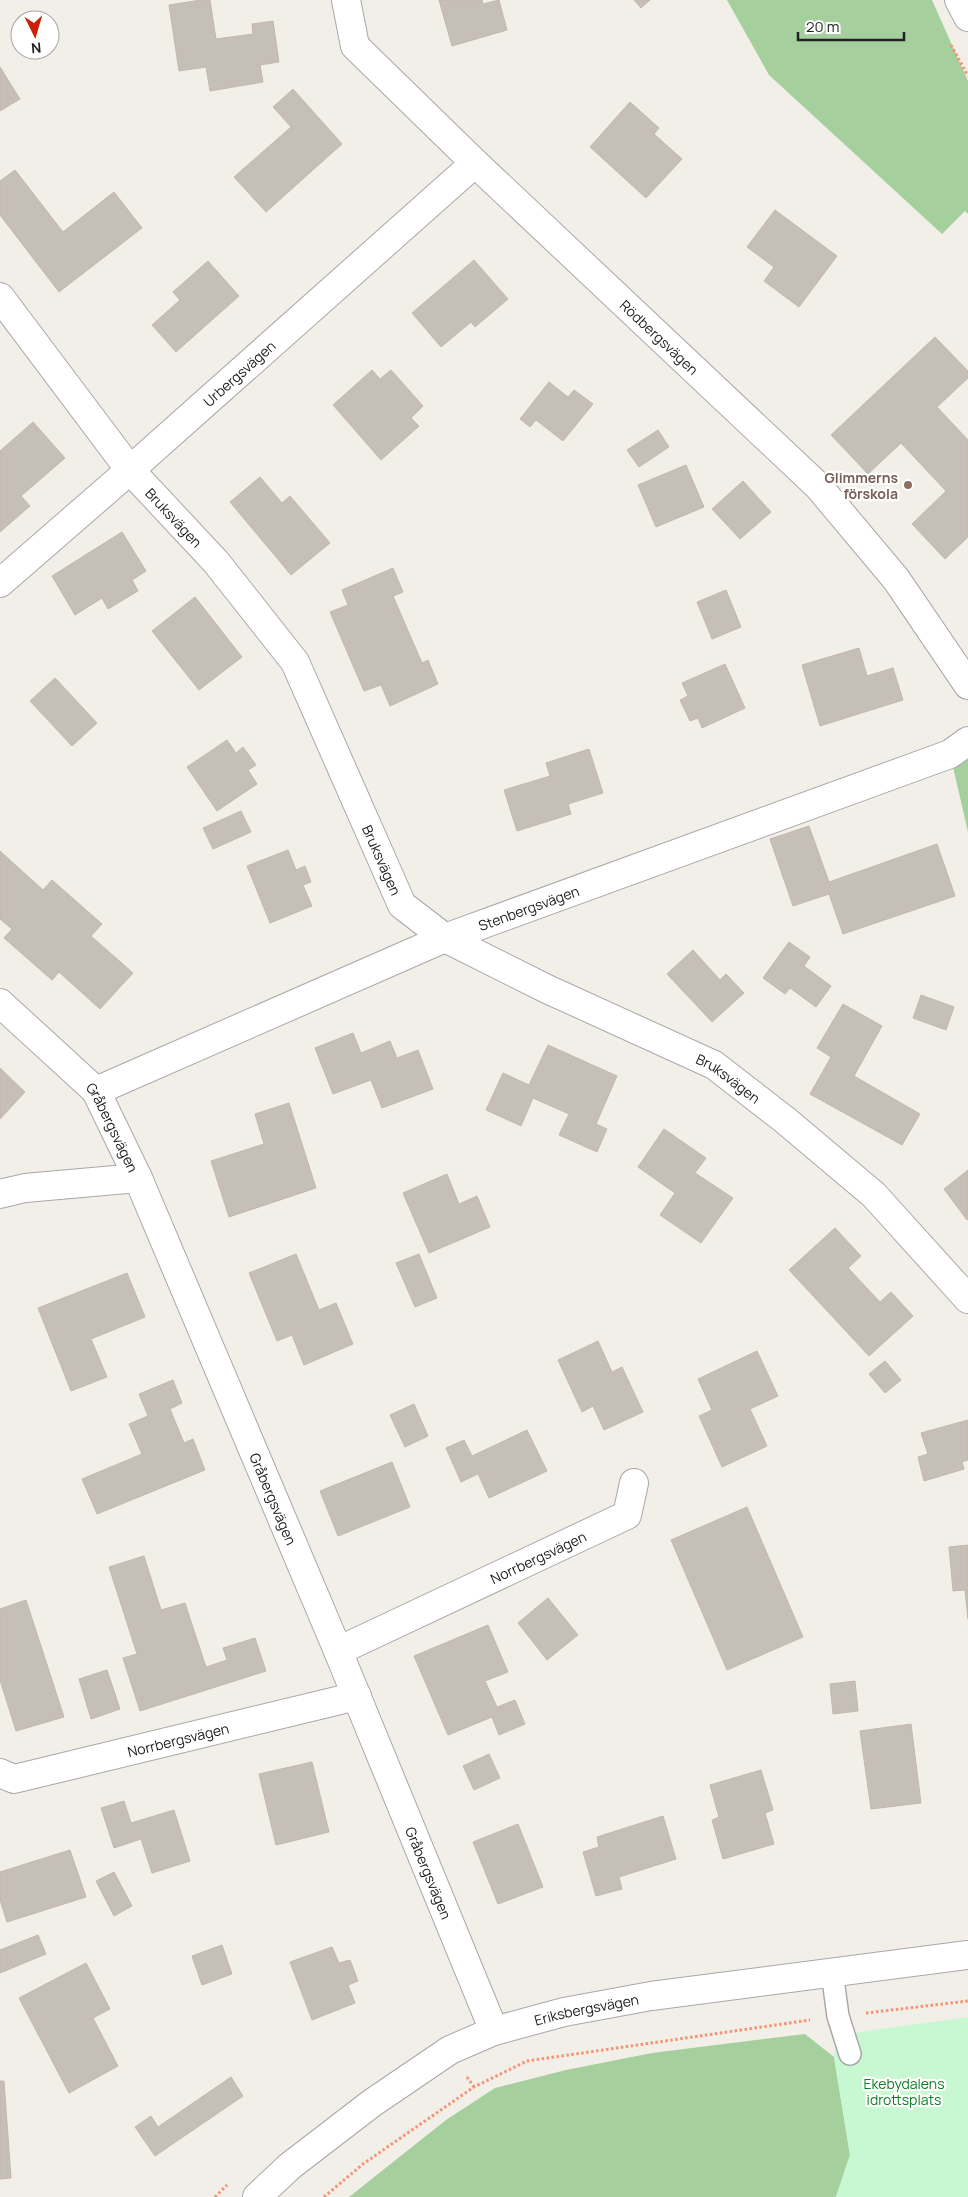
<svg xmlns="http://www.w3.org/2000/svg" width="968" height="2197" font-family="Manrope,sans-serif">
  <rect width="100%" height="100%" fill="#f1efe8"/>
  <g fill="#a6cf9e">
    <path d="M727,0H932L968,81V214L965,211L942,234L769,75Z"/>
    <path d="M968,741V832L950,754Z"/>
    <path d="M805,2034L834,2057L850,2155L836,2197H349L446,2120L495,2088L566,2070L652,2053Z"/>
  </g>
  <path fill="#c8f8d2" d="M968,2017V2197H836L850,2155L834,2057L837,2035Z"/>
  <g fill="#c6bfb8" stroke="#c3b8ab">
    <path d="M201,0H210L216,39L253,34L252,24L273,21L279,62L260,65L263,82L210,91L206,67L179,71L169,5Z"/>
    <path d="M439,0H482L483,4L499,0L507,30L452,46Z"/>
    <path d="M634,0H650L641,8Z"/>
    <path d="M0,67L20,99L0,111Z"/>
    <path d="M293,89L342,144L266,212L234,177L291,127L273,107Z"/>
    <path d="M630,102L659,128L654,134L682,159L646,198L590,147Z"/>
    <path d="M15,170L63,232L114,192L142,228L59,292L0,215V181Z"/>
    <path d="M775,210L837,256L799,307L764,281L774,267L747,247Z"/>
    <path d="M474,260L508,299L475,327L471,322L441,347L412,313Z"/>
    <path d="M208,261L239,296L176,352L152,325L180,300L173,292Z"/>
    <path d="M935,337L968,371V378L937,407L968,440V537L945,559L912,524L946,491L901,443L868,474L831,435Z"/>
    <path d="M372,370L380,379L391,370L423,406L411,418L419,426L381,460L333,405Z"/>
    <path d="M549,382L568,397L574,390L593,404L563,441L536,420L530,427L520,419Z"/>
    <path d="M33,422L65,458L21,496L30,506L0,532V451Z"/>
    <path d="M658,430L669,447L639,467L627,450Z"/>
    <path d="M686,465L704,507L656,527L638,485Z"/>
    <path d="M260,477L282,503L290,496L330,543L291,575L230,502Z"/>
    <path d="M743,481L771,512L740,539L712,509Z"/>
    <path d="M122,532L146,571L132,580L138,591L108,609L102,598L75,615L52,576Z"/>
    <path d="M393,568L403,592L393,596L422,663L428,660L438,684L390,706L381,685L364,691L330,612L348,605L342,590Z"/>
    <path d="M726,590L741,627L712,639L697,602Z"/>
    <path d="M195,597L242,657L199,690L152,631Z"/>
    <path d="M859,648L867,676L893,668L903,700L820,726L802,665Z"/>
    <path d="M725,664L745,708L702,728L698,718L690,721L680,700L688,696L682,683Z"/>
    <path d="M55,678L97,723L72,746L30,701Z"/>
    <path d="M227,740L236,753L243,747L256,765L248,770L257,784L217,811L187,767Z"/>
    <path d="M589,749L603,793L568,804L571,814L517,831L504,790L550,776L546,763Z"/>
    <path d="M241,811L251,832L213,849L203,828Z"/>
    <path d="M809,826L829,882L937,844L955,896L843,934L829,894L793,906L770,839Z"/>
    <path d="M288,850L296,870L305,866L311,882L303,885L312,906L270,923L247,866Z"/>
    <path d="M0,851L43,890L52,880L102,924L91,936L133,973L100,1009L59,972L52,980L4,938L12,929L0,919Z"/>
    <path d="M789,942L810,957L804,966L831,986L816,1007L790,988L785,994L763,978Z"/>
    <path d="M693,950L720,980L726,974L744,993L712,1022L667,974Z"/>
    <path d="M921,995L954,1007L946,1030L913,1018Z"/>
    <path d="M843,1004L882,1026L854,1076L920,1114L902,1145L810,1094L831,1057L817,1048Z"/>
    <path d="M353,1033L361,1053L390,1041L397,1058L418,1050L433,1089L382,1108L371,1080L333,1094L315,1048Z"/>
    <path d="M548,1045L617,1076L596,1124L607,1129L597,1152L559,1135L569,1114L533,1098L521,1126L486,1110L503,1073L529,1085Z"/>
    <path d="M0,1068L25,1092L0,1119Z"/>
    <path d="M289,1103L316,1188L229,1217L211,1161L264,1144L255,1114Z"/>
    <path d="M664,1129L706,1158L695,1173L733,1198L701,1243L660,1215L675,1193L638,1167Z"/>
    <path d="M968,1170V1219L967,1220L944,1189Z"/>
    <path d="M447,1174L459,1204L477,1196L490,1227L429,1253L403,1193Z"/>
    <path d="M835,1228L861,1256L848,1268L880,1302L891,1292L913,1316L869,1356L789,1270Z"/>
    <path d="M296,1254L319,1310L336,1303L353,1344L304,1365L292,1335L277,1341L249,1273Z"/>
    <path d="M419,1254L437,1298L415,1307L396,1263Z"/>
    <path d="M127,1273L145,1317L91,1339L107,1377L71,1391L38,1308Z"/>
    <path d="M598,1341L612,1372L622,1367L643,1412L604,1430L593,1406L582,1412L558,1360Z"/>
    <path d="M757,1351L778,1396L750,1409L767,1446L722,1467L699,1416L712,1410L698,1379Z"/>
    <path d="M885,1361L901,1380L885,1393L869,1374Z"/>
    <path d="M173,1380L182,1403L170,1409L184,1443L193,1439L205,1470L97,1514L82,1479L142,1454L129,1424L148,1416L139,1394Z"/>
    <path d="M414,1404L428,1436L405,1447L390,1415Z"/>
    <path d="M968,1420V1460L962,1462L964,1469L924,1481L918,1457L928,1454L921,1433Z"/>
    <path d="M527,1430L547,1471L489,1498L478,1474L461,1482L446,1448L464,1440L472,1456Z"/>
    <path d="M392,1462L410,1507L338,1536L320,1491Z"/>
    <path d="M747,1507L803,1637L727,1670L671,1540Z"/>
    <path d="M968,1545V1619L965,1590L953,1591L949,1547Z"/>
    <path d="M144,1556L161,1610L185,1603L206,1667L227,1660L223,1648L255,1638L266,1671L140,1711L123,1658L137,1654L109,1567Z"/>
    <path d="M548,1598L578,1635L547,1660L518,1623Z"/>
    <path d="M26,1600L64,1717L16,1731L0,1680V1609Z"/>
    <path d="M488,1625L508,1672L485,1681L497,1707L515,1700L525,1724L499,1735L492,1717L448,1735L414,1656Z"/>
    <path d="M107,1670L120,1709L91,1719L79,1679Z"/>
    <path d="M855,1681L858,1711L833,1714L830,1684Z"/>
    <path d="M911,1724L921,1803L871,1809L860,1731Z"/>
    <path d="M489,1754L500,1778L474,1790L463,1766Z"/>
    <path d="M312,1762L329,1832L276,1845L259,1774Z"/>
    <path d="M761,1770L773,1810L765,1813L774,1844L723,1859L712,1820L719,1817L710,1785Z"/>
    <path d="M124,1801L131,1823L174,1810L190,1861L152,1873L141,1839L114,1848L101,1808Z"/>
    <path d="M663,1816L676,1859L619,1877L622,1889L596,1896L583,1852L599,1847L597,1837Z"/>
    <path d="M518,1824L543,1887L498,1904L473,1842Z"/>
    <path d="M70,1850L86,1897L7,1922L0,1900V1872Z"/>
    <path d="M114,1872L132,1906L114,1916L96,1881Z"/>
    <path d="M38,1935L46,1954L0,1973V1950Z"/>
    <path d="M222,1945L232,1974L202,1985L192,1956Z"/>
    <path d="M332,1947L339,1963L350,1960L358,1981L348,1985L355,2003L312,2020L290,1962Z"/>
    <path d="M86,1963L110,2009L93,2018L118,2066L69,2093L19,1998Z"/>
    <path d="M231,2077L243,2096L155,2156L135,2127L151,2116L158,2127Z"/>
    <path d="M0,2081H4L11,2178L0,2179Z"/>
  </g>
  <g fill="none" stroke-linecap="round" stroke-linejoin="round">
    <defs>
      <path id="lane" d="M832,1972L838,2016L850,2054"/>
      <g id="street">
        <path id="s1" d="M346,0L355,46L475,163L818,486L896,579L968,685"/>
        <path d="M959,0L968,17"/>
        <path id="s2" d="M0,297L130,470L216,562L295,662L402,905L445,938L547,989L714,1065L785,1120L874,1195L968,1299"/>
        <path id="s3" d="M0,583L130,470L475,163"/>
        <path id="s4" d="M0,1003L96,1091L138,1178L338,1651L494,2031"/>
        <path id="s5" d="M96,1091L445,938L950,754L968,741"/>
        <path d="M0,1194L25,1188L138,1178"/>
        <path id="s6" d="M338,1651L627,1515L634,1483"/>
        <path id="s7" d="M0,1773L14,1779L357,1696"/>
        <path id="s8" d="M257,2197L290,2166L372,2103L450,2050L494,2031L564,2012L651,1996L968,1955"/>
      </g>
    </defs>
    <use href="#lane" stroke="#a8a8a8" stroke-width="24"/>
    <use href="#street" stroke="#a8a8a8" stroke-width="30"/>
    <g stroke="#f69374" stroke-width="3" stroke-dasharray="2.5 2.5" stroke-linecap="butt">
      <path d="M951,45L968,76"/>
      <path d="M866,2013L968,2001"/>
      <path d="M467,2077L474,2087"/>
      <path d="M215,2197L227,2185"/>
      <path d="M324,2197L363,2164L474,2087L527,2061L810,2020"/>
    </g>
    <use href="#lane" stroke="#fff" stroke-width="21"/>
    <use href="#street" stroke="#fff" stroke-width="28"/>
  </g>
  <circle fill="#8d6e63" stroke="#fff" stroke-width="2" cx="908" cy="485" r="5"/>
  <g text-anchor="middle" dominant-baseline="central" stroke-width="4.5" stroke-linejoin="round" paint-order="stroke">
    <g font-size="14" fill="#212121" stroke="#fff">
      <text stroke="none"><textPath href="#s1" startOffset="468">Rödbergsvägen</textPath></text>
      <text stroke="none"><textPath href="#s3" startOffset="318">Urbergsvägen</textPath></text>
      <text stroke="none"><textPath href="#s2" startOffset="281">Bruksvägen</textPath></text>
      <text stroke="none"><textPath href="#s2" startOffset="686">Bruksvägen</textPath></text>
      <text stroke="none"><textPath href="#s5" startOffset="470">Stenbergsvägen</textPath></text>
      <text stroke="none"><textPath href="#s2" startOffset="1106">Bruksvägen</textPath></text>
      <text stroke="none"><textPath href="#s4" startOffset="170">Gråbergsvägen</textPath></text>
      <text stroke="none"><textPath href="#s4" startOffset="575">Gråbergsvägen</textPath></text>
      <text stroke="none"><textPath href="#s6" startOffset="221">Norrbergsvägen</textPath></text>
      <text stroke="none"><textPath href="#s7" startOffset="184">Norrbergsvägen</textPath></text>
      <text stroke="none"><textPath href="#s4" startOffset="980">Gråbergsvägen</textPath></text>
      <text stroke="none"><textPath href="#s8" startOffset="386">Eriksbergsvägen</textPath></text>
    </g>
    <g font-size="14" font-weight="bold" fill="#785e54" stroke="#fff" text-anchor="end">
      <text x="898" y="477">Glimmerns<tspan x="898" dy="16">förskola</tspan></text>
    </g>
    <g font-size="14" fill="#0f7f27" stroke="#fff">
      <text x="904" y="2083">Ekebydalens<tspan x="904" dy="16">idrottsplats</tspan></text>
    </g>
  </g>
  <g transform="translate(35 35) rotate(175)"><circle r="24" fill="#ffffff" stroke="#a6a6a6"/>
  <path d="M0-4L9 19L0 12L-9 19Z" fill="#cc2006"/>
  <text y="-8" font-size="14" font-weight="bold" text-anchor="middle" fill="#212121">N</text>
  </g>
  <path d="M798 32v8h106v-8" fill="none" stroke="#212121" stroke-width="2.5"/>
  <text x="806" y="32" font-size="15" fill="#212121" stroke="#ffffff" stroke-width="4" paint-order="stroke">20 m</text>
</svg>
